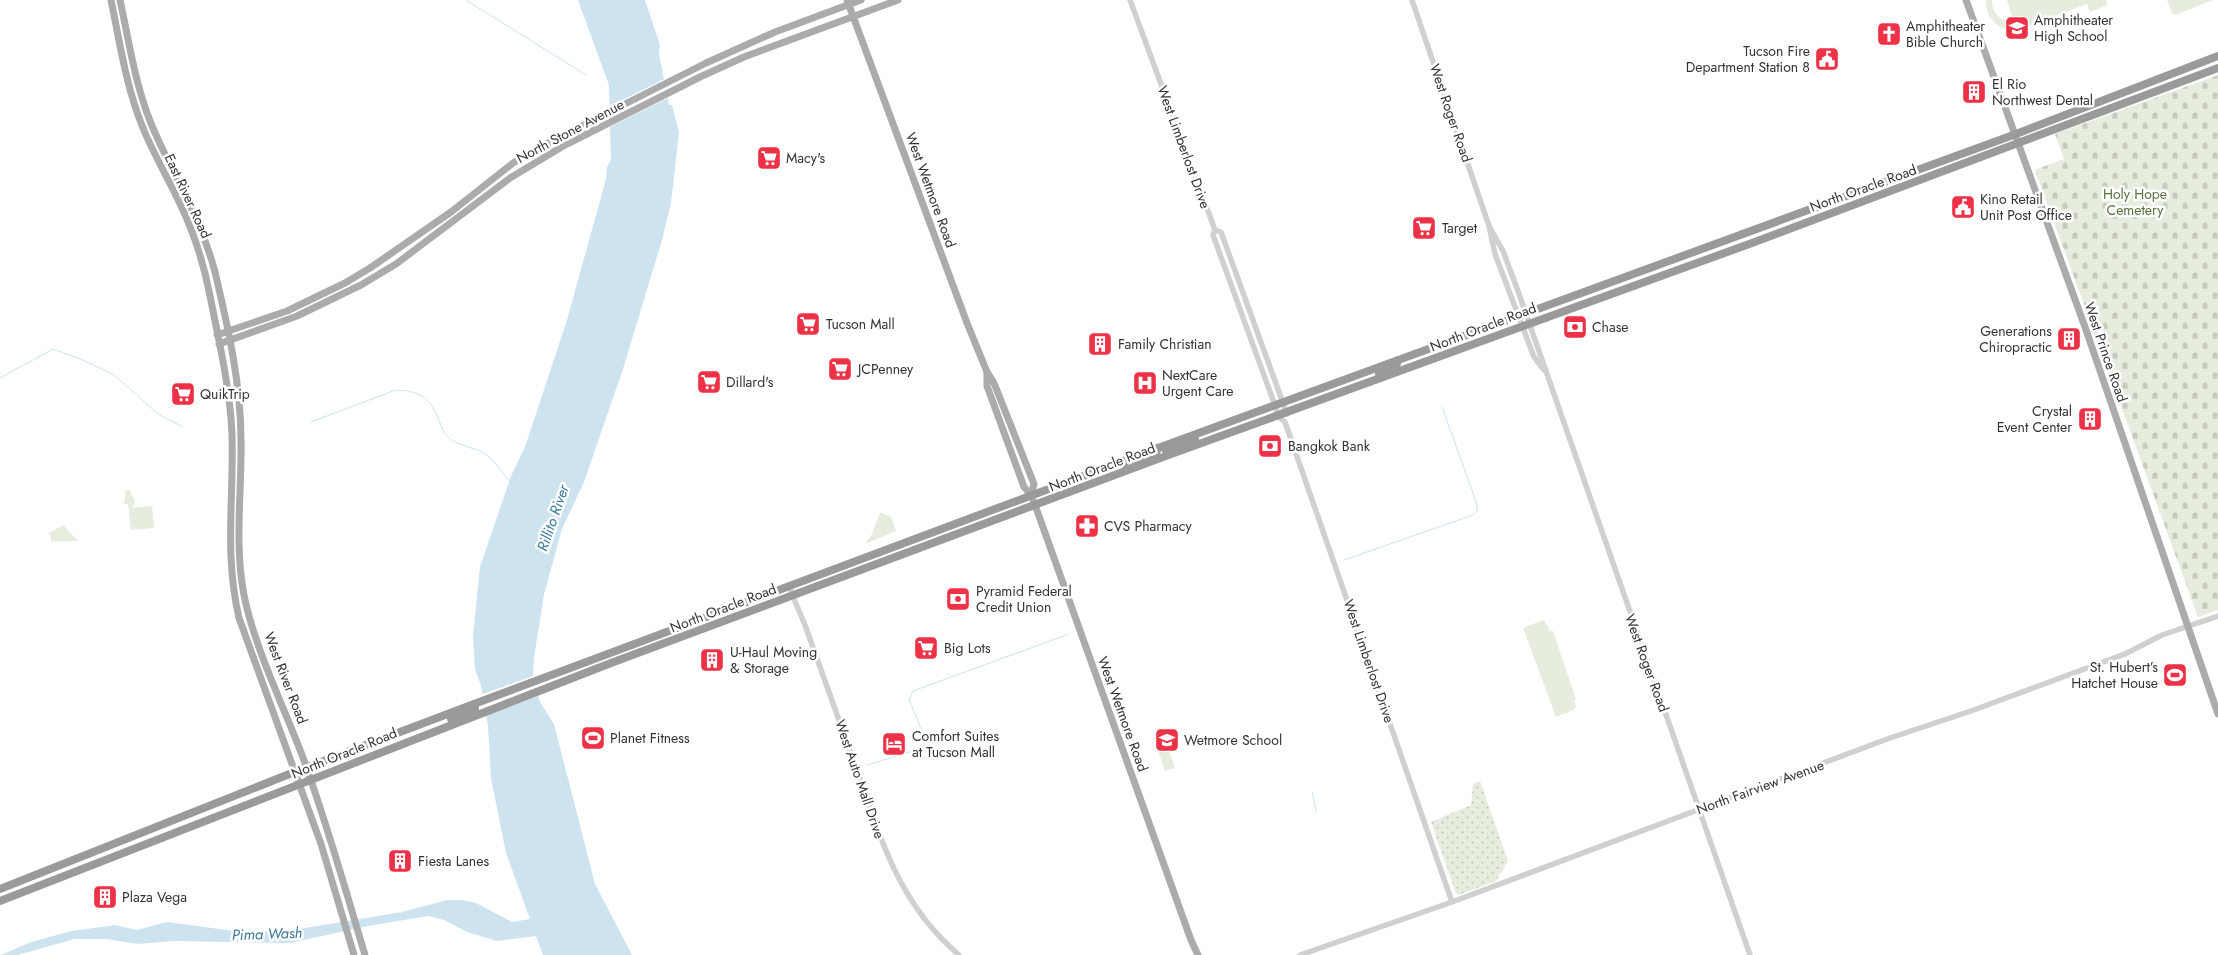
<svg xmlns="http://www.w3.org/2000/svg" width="2218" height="955" font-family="Jost,sans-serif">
  <defs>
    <pattern id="cemetery-stones" width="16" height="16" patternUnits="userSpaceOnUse" patternTransform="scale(1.25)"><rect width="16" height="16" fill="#e6ecde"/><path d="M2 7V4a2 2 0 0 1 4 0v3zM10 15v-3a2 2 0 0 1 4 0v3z" fill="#c6cbbf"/></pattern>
    <pattern id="park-dots" width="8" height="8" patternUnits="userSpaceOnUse" patternTransform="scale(1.25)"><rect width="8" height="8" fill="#e6ecde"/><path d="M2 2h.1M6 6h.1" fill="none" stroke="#c6cbbf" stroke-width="1.8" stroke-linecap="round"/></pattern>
  </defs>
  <rect width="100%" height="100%" fill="#fff"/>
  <g fill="#e6ecde">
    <path d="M1986,0H1992C1992,14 2001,21 2014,23L2007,0H2106L2108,5L2090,12L2087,4L2020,29C2001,33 1985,20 1986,0Z"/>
    <path d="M2167,0H2213L2175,15L2172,13Z"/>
    <path d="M126,490H130L132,497H134L135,503L132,508L152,506L154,528L131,530L128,504H124Z"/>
    <path d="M880,512L891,517L896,531L865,544L872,534Z"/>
    <path d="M63,525L78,541H51V536L48,534Z"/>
    <path d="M1544,620L1550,631H1553L1576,699L1574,700L1576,706L1573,710L1556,717L1523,628Z"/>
    <path d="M1167,744L1175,768L1165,771L1157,748Z"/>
  </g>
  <path fill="url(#cemetery-stones)" d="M2218,75V610L2198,617L2035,170L2064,159L2055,134Z"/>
  <path fill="url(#park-dots)" d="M1480,781L1508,861L1496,881L1459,895L1456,893L1431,822L1471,805L1473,784Z"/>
  <path fill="#cde3ef" d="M578,0H645L660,45L659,54L669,105H672L679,132L671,203L662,240L623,369L584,482L562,529L544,594L534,658L533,674L540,702L554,724L595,884L632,955H543L536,936L497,941L467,932L444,920L428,916L368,926L290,943L173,941L138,944L106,939H74L18,955H1L31,942L72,931L115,925L137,930L167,922L242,932L293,930L402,912L447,900H463L476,903L512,922L530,919L506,853L491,778L488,726L481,686L475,669L473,637L480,567L511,476L525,447L567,320L606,179L607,167L611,160L609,85Z"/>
  <g fill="#fff">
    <path d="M666,78L670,97L608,128L607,108Z"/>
    <path d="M536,675L541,695L484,716L480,695Z"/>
  </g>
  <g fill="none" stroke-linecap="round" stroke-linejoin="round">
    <g stroke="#cde3ef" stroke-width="1">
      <path d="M466,0L586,75"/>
      <path d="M0,378L53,349L83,360L114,375L158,414L183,427"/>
      <path d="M311,422L393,391C411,389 426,394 435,411C440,420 441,431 449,438C459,447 477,447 488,456C496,462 503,474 510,482"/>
      <path d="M1344,560L1473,515L1477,511V504L1442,407"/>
      <path d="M867,765L919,749L924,745L925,738L909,700L913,691L1069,634"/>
      <path d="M1312,792L1316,811"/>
    </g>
    <g stroke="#d0d0d0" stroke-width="5.5">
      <path d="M1130,0L1215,230L1213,235L1273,400L1279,417L1285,422L1452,902"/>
      <path d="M1412,0L1489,226L1495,254L1534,357L1544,370"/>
      <path d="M1489,226L1503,251L1518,291L1750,955"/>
      <path d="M1215,230L1221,232L1287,414"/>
      <path d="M789,587L805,625C822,672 838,718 855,765C881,838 897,902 959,955"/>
      <path d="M1300,955L1452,902L1890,738L1971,711L2125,654L2162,635L2218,616"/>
    </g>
    <g stroke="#ababab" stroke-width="7">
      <path d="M111,0C120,43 126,87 143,128C154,155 169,180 181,206C195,235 204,265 210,296C219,341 230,388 232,434C234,499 224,553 239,618L321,844L354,955"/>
      <path d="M120,0C130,46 136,92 156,135C177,182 202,222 215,272C228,327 241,384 241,440C242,492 234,543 244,595C254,646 283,705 302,755C326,820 345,888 365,955"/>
      <path d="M847,0L967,323L987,372L994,383L1034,484L1031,495"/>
      <path d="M1966,0L2085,327L2218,714"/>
      <path d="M217,335L287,311L345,283L370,268L451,212L513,163L546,144L706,63L775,32L861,0"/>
      <path d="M219,344L297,316L361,285L396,264L510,178L565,145L702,76L744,57L898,0"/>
      <path d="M987,372V386L1024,487L1031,495L1035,505L1191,940L1198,955"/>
    </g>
    <g stroke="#9a9a9a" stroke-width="8">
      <path d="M1379,374L1396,367L1398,360"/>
      <path d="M1166,451L1195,439"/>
      <path d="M1126,466L1155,455L1158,448"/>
      <path d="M451,719L475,709L474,704"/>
      <path d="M0,889L297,771L474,704L1158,448L2016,134L2218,56"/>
      <path d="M0,901L611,663L1163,457L1752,243L2218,68"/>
    </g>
  </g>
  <defs>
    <symbol id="school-square" viewBox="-11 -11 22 22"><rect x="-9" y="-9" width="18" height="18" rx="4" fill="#ed3147" stroke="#fff"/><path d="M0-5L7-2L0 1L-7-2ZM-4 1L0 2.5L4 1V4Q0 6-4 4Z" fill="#fff"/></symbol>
    <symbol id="church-square" viewBox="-11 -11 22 22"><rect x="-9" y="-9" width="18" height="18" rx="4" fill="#ed3147" stroke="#fff"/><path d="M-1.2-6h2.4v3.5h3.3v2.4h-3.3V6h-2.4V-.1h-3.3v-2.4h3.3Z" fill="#fff"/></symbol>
    <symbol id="civic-square" viewBox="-11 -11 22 22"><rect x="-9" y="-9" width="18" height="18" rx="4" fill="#ed3147" stroke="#fff"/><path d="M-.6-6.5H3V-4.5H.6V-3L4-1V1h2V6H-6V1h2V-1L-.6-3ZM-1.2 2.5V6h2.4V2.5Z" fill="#fff"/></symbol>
    <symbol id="building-square" viewBox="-11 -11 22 22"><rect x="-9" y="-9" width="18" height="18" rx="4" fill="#ed3147" stroke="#fff"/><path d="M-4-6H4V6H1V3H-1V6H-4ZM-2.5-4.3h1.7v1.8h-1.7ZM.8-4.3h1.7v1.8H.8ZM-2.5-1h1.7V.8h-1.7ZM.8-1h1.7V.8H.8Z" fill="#fff"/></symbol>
    <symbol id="supermarket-square" viewBox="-11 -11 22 22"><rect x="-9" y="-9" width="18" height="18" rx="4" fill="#ed3147" stroke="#fff"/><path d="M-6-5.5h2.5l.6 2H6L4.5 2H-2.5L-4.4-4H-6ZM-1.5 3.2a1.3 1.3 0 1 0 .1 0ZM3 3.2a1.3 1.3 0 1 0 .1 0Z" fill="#fff"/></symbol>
    <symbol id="bank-square" viewBox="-11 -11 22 22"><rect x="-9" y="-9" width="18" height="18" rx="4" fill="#ed3147" stroke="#fff"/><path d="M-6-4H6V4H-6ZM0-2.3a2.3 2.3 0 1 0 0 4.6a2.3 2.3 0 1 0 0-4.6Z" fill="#fff"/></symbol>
    <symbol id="hospital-square" viewBox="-11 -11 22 22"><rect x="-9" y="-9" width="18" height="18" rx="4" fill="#ed3147" stroke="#fff"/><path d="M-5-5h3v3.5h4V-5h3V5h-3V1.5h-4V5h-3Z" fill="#fff"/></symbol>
    <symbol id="pharmacy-square" viewBox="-11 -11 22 22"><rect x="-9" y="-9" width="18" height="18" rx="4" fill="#ed3147" stroke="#fff"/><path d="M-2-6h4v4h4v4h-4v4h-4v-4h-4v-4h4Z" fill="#fff"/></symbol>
    <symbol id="stadium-square" viewBox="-11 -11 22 22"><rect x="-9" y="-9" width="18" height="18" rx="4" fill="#ed3147" stroke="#fff"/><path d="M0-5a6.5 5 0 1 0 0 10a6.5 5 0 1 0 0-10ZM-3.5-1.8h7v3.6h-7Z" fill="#fff"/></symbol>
    <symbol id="hotel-square" viewBox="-11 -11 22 22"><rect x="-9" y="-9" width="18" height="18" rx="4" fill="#ed3147" stroke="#fff"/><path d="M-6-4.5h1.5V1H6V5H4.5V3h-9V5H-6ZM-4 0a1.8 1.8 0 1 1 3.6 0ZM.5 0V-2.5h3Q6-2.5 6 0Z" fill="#fff"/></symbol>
  </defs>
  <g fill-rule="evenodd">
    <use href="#school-square" x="2003" y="14" width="28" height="28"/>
    <use href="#church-square" x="1875" y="20" width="28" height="28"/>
    <use href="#civic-square" x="1813" y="45" width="28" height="28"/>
    <use href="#building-square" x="1960" y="78" width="28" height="28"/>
    <use href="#supermarket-square" x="755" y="144" width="28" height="28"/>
    <use href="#civic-square" x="1949" y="193" width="28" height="28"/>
    <use href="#supermarket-square" x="1410" y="214" width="28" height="28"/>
    <use href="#supermarket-square" x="794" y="310" width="28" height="28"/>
    <use href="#bank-square" x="1561" y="313" width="28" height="28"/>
    <use href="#building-square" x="2055" y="325" width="28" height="28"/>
    <use href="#building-square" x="1086" y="330" width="28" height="28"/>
    <use href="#supermarket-square" x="826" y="355" width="28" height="28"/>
    <use href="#supermarket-square" x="695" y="368" width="28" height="28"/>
    <use href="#hospital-square" x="1131" y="369" width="28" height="28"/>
    <use href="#supermarket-square" x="169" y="380" width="28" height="28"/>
    <use href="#building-square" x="2076" y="405" width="28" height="28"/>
    <use href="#bank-square" x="1256" y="432" width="28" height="28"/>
    <use href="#pharmacy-square" x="1073" y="512" width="28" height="28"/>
    <use href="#bank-square" x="944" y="585" width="28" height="28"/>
    <use href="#supermarket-square" x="912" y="634" width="28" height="28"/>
    <use href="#building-square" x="698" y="646" width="28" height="28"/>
    <use href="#stadium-square" x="2161" y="661" width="28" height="28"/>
    <use href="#stadium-square" x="579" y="724" width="28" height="28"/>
    <use href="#school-square" x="1153" y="726" width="28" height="28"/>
    <use href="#hotel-square" x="880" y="730" width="28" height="28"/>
    <use href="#building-square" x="386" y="847" width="28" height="28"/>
    <use href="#building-square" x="91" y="883" width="28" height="28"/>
  </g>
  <g text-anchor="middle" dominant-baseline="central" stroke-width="5" stroke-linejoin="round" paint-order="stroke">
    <g font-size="14" fill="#333" stroke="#fff" text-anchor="start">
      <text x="2034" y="20">Amphitheater<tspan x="2034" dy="16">High School</tspan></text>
      <text x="1906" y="26">Amphitheater<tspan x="1906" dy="16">Bible Church</tspan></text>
      <text x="1810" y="51" text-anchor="end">Tucson Fire<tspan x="1810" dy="16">Department Station 8</tspan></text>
      <text x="1992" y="84">El Rio<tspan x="1992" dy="16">Northwest Dental</tspan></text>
      <text x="786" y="158">Macy's</text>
      <text x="1980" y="199">Kino Retail<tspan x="1980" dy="16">Unit Post Office</tspan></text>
      <text x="1442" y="228">Target</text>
      <text x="826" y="324">Tucson Mall</text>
      <text x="1592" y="327">Chase</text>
      <text x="2052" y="331" text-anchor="end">Generations<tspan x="2052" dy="16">Chiropractic</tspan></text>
      <text x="1118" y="344">Family Christian</text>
      <text x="858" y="369">JCPenney</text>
      <text x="1162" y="375">NextCare<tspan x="1162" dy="16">Urgent Care</tspan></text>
      <text x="726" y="382">Dillard's</text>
      <text x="200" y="394">QuikTrip</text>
      <text x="2072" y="411" text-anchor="end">Crystal<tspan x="2072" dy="16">Event Center</tspan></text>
      <text x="1288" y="446">Bangkok Bank</text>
      <text x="1104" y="526">CVS Pharmacy</text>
      <text x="976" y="591">Pyramid Federal<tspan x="976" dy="16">Credit Union</tspan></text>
      <text x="944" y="648">Big Lots</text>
      <text x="730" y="652">U-Haul Moving<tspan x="730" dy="16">&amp; Storage</tspan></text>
      <text x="2158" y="667" text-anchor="end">St. Hubert’s<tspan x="2158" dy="16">Hatchet House</tspan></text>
      <text x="912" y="736">Comfort Suites<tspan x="912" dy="16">at Tucson Mall</tspan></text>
      <text x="610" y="738">Planet Fitness</text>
      <text x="1184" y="740">Wetmore School</text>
      <text x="418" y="861">Fiesta Lanes</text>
      <text x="122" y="897">Plaza Vega</text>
    </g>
    <g font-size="14" fill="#333" stroke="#fff">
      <text transform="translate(1451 113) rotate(71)">West Roger Road</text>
      <text transform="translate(570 131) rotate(-28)">North Stone Avenue</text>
      <text transform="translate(1184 147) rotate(70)">West Limberlost Drive</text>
      <text transform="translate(1863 188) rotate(-20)">North Oracle Road</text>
      <text transform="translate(931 190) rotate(70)">West Wetmore Road</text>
      <text transform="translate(188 196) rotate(65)">East River Road</text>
      <text transform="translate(1483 327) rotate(-21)">North Oracle Road</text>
      <text transform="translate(2106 352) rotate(71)">West Prince Road</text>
      <text transform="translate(1102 467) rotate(-21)">North Oracle Road</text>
      <text transform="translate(723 608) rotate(-21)">North Oracle Road</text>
      <text transform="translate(1369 661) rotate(71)">West Limberlost Drive</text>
      <text transform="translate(1647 663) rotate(70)">West Roger Road</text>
      <text transform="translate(286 678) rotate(69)">West River Road</text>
      <text transform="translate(1123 714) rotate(70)">West Wetmore Road</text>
      <text transform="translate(344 753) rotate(-22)">North Oracle Road</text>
      <text transform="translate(860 779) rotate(71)">West Auto Mall Drive</text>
      <text transform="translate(1760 787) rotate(-20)">North Fairview Avenue</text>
    </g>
    <g font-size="14" fill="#57713d" stroke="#fff">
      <text x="2135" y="194">Holy Hope<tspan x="2135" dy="16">Cemetery</tspan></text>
    </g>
    <g font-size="15" font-style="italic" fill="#3b799a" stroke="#fff">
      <text transform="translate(553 518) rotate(-71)">Rillito River</text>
      <text transform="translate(267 934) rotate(-2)">Pima Wash</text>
    </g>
  </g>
</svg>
